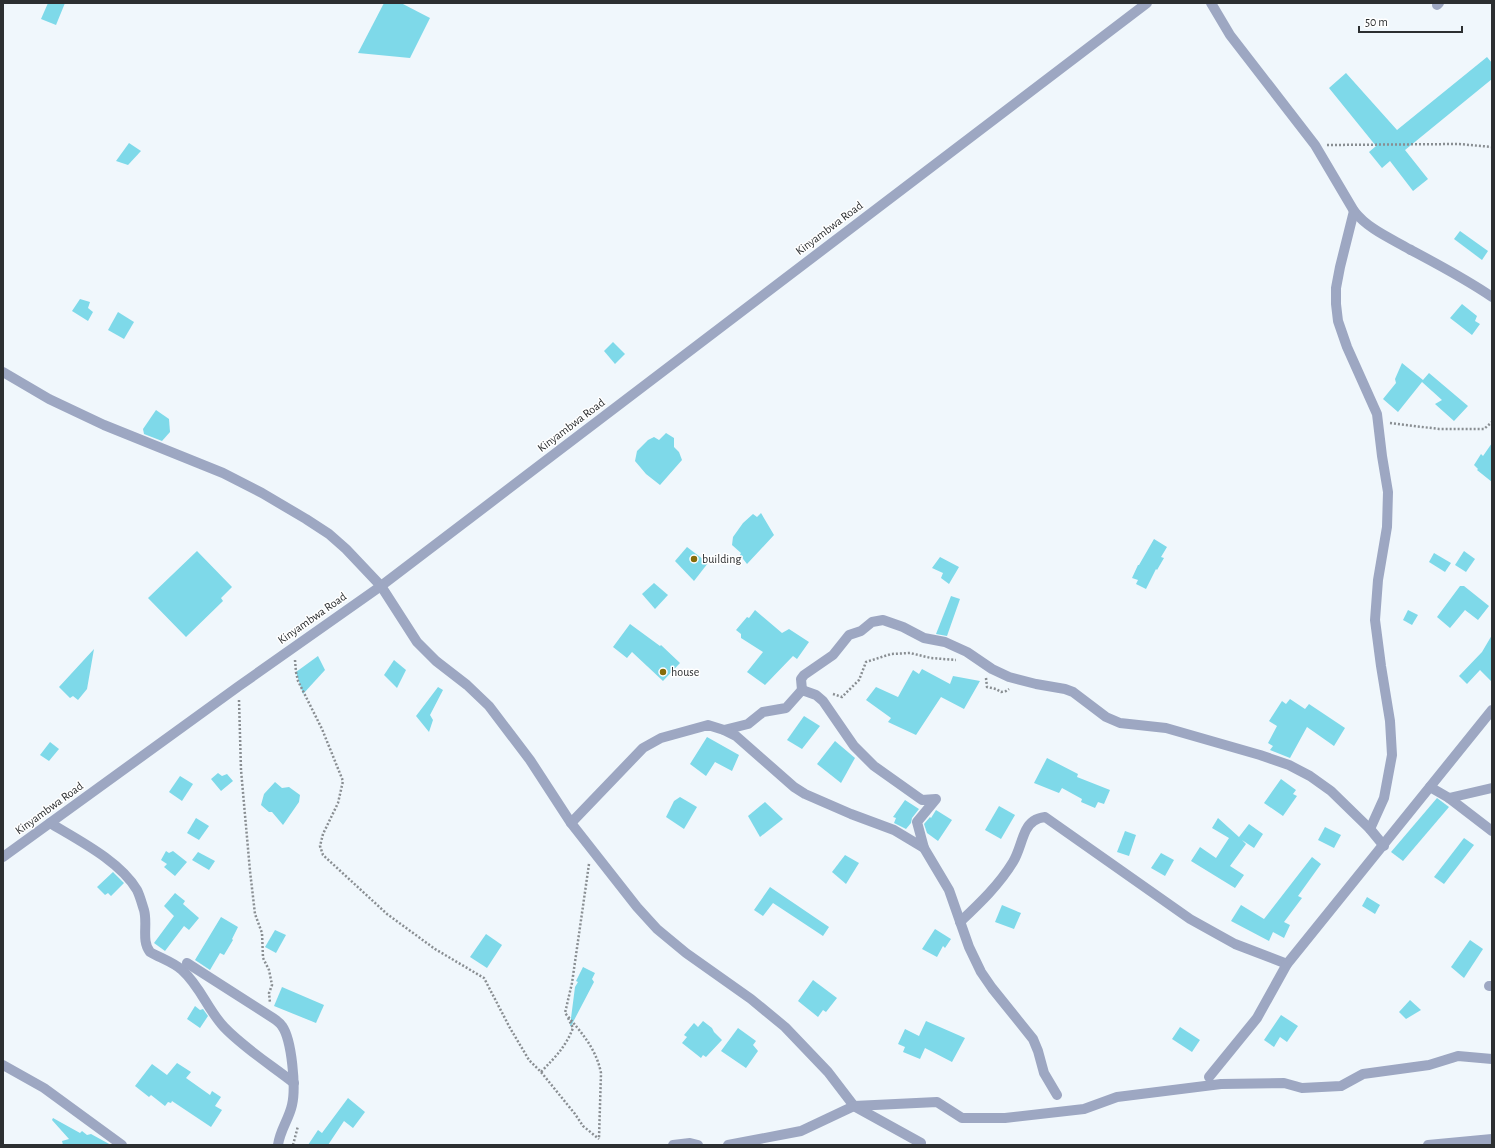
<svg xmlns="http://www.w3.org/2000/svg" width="1495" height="1148" font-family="'Alegreya Sans',sans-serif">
  <rect width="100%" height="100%" fill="#f0f7fc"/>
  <g fill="#7ed9e9">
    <path d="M48,3H65L56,25L41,19Z"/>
    <path d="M384,3H401L430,18L410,58L358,53Z"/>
    <path d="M1487,57L1492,63V79L1405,150L1428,179L1413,191L1390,161L1382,168L1369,152L1376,146L1329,88L1346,73L1397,130Z"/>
    <path d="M129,143L141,151L128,165L116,161Z"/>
    <path d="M1460,231L1488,251L1482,260L1454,239Z"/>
    <path d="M80,299L90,302L88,308L93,312L88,321L72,311Z"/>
    <path d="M1462,304L1477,316L1475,321L1480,324L1472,335L1450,318Z"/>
    <path d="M118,312L134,322L124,339L108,330Z"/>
    <path d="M613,342L625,354L615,364L604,351Z"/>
    <path d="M1402,363L1423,380L1429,373L1468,406L1454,421L1435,404L1442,400L1422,382L1398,412L1383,399L1396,383L1395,379Z"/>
    <path d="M156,410L169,419L170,432L162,441L144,434L143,429Z"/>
    <path d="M666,433L674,438V447L679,452L682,460L660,485L646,474L635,461L637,451L648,440L654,437L659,440Z"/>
    <path d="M1492,443V482L1477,470L1478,469L1474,465L1481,454L1483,456Z"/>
    <path d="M761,513L774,535L747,564L740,555L741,553L732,545L733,537L743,523L753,514L757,517Z"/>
    <path d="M1154,539L1167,547L1161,557L1164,558L1157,570L1156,569L1146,589L1136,584L1138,580L1132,578L1138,565H1139Z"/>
    <path d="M687,547L708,563L694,581L675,561Z"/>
    <path d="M197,551L232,587L221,598L223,601L186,637L148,598Z"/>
    <path d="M1464,551L1475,559L1466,572L1455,565Z"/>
    <path d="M1434,553L1451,563L1445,572L1429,562Z"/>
    <path d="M940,557L959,567L949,584L941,578L943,573L932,568Z"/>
    <path d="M654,583L668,595L655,609L642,594Z"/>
    <path d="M1460,586H1464L1489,606L1478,620L1465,610L1450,628L1437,617Z"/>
    <path d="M951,596L960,599L947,636L936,634Z"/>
    <path d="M755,610L782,633L789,629L809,642L797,659L793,656L765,685L747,672L763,652L741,638V634L736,630L747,617L749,618Z"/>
    <path d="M1408,610L1418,615L1412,625L1403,620Z"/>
    <path d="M630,624L660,646L661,645L680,663L663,681L632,652L627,658L613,647Z"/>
    <path d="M1492,635V682L1480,670L1467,684L1459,676L1482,652Z"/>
    <path d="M94,649L87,689L78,700L73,696L70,698L59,687Z"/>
    <path d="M318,656L325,670L303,694L296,672Z"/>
    <path d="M394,660L406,670L397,688L384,675Z"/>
    <path d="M922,669L950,684L953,676L980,681L964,709L941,697L916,735L888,722L891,718L866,700L876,687L898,697L913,670L919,674Z"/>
    <path d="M438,687L443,690L430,715L433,720L429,732L416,716Z"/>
    <path d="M1290,699L1305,709L1309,704L1345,728L1334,746L1307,727L1290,758L1270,750L1273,746L1268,743L1277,726L1269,721L1282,701L1286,704Z"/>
    <path d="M804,716L820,726L802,749L787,740Z"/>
    <path d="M707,737L739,755L732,771L715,762L706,776L690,764Z"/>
    <path d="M835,741L855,758L841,783L817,764Z"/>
    <path d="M50,742L59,749L49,761L40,755Z"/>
    <path d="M1047,758L1078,774L1077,777L1110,790L1104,804L1098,802L1095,808L1081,802L1082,799L1062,788L1059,793L1034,783Z"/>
    <path d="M218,773L222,776L227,774L233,781L221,791L211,779Z"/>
    <path d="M180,776L193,784L182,801L169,792Z"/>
    <path d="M1281,779L1296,790L1293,794L1297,796L1283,816L1264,803Z"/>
    <path d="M275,782L282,788L289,787L300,795L299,802L283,825L272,812H269L261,805L264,794Z"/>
    <path d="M680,797L697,807L684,829L666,817L674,801Z"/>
    <path d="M1437,798L1449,807L1403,861L1391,852Z"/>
    <path d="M905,800L919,809L912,818L911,823L906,829L894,823L896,818L893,817Z"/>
    <path d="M765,802L783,819L760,837L748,816Z"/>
    <path d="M999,806L1015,815L1001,839L985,830Z"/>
    <path d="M936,810L952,820L938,841L927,833L924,824L930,817L931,818Z"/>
    <path d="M196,818L209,826L199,840L187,833Z"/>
    <path d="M1218,818L1239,837L1249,824L1263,834L1254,848L1242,840L1246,844L1230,866L1244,875L1235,888L1191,861L1200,847L1216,858L1229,838L1212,828Z"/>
    <path d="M1325,827L1341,835L1334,848L1318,840Z"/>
    <path d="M1125,831L1136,835L1129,856L1117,852Z"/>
    <path d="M1464,838L1474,845L1444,884L1434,877Z"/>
    <path d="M166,851L169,853L173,851L187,862L175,876L164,867L167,864L161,860Z"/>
    <path d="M198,852L215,861L209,870L192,860Z"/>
    <path d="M1161,853L1174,860L1165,876L1151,868Z"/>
    <path d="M845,855L859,863L846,884L832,872Z"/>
    <path d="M1312,857L1321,864L1298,896L1302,898L1284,922L1290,925L1284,938L1273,932L1269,941L1231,921L1241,905L1264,919Z"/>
    <path d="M113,872L124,883L111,896L108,893L105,895L97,887Z"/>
    <path d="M770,887L829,927L823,936L773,903L763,916L754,910Z"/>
    <path d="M175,893L185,901L183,904L199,918L189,930L184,926L165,951L154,943L174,916L164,906Z"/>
    <path d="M1367,897L1380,905L1375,914L1362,906Z"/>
    <path d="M1002,905L1021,913L1014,929L995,922Z"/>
    <path d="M221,917L238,927L232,939L233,940L224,955L220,953L210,970L195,960Z"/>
    <path d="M935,929L951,939L945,948L943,946L937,957L922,949Z"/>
    <path d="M275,930L286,935L276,953L265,947Z"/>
    <path d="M486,934L502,945L487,968L470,957Z"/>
    <path d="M1470,940L1483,949L1464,978L1451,967Z"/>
    <path d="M583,967L595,973L592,979L594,982L571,1026H570L575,987L578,982L576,981Z"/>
    <path d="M813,980L837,998L826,1012L823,1010L818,1017L798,1001Z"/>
    <path d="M282,987L324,1005L316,1023L274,1006Z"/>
    <path d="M1410,1000L1421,1010L1406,1019L1399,1012Z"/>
    <path d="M195,1006L200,1010L203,1009L208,1016L200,1028L187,1019Z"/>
    <path d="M1281,1015L1298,1026L1287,1042L1280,1037L1274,1047L1264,1040Z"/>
    <path d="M703,1021L712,1028L714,1032L722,1040L706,1057L703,1055L701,1058L682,1043L687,1037L684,1035L694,1023L698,1027Z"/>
    <path d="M926,1021L965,1038L952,1062L925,1048L920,1059L903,1052L905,1047L898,1044L905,1029L919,1036Z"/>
    <path d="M1180,1027L1200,1040L1192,1052L1172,1039Z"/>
    <path d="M738,1028L756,1041L753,1045L758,1051L746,1068L721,1051Z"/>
    <path d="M177,1063L191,1072L186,1078L210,1095L212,1091L221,1097L215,1106L222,1110L211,1127L172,1101L171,1103L168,1102L165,1106L151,1095L149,1097L135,1086L152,1064L167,1075Z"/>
    <path d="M348,1098L365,1112L353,1128L344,1121L328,1145H308L318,1130L322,1133Z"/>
    <path d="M53,1118L80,1133L82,1131L87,1135L91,1134L111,1145H63L62,1141L69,1139L52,1120Z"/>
  </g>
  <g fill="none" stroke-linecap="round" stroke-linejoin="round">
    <g stroke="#898e92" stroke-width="2.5" stroke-dasharray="2 2" stroke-linecap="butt">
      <path d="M1327,145L1459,144L1492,147"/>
      <path d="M1390,423L1439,429H1484L1492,422"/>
      <path d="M295,660L296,672L298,681L322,729L343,781L338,803L323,834L320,846L323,855L387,914L435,949L484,978L510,1028L529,1060L541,1072L575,1114L583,1126L599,1139"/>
      <path d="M986,678L987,687L996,689L1001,692L1006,691L1009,689"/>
      <path d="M833,694L842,697L859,680L866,662L891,654L910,653L931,658L956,660"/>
      <path d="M239,700L241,770L250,871L255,914L262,933L263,958L269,970L272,985L269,993L270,1003"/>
      <path d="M589,864L572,983L565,1013C581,1032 596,1048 601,1073L599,1138"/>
      <path d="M541,1072C556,1056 565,1048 573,1028L568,1018"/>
      <path d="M293,1145L298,1126"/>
    </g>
    <g stroke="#9da7c2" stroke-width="10">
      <path d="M1211,3L1230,35L1315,145L1354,211C1368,229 1390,238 1409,249C1437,264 1466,279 1492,297"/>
      <path d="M1437,5L1439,3"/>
      <path d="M1354,211L1340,267L1336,288V304L1338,321L1347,347L1377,414L1382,456L1388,492L1387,527L1378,580L1375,620L1381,666L1390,721L1392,755L1384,798L1370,829"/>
      <path d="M3,372L49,399L104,425L223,473L262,493L306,519L329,534L346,549L381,586L417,642L436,661L467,685L489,706L530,760L571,823L637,907L657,929L686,953L751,999L785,1027L828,1072L854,1106L921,1143"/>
      <path d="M802,690L801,679L804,675L833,655L849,635L861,631L872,622L883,620L903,627L924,638L945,642L967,652L992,669L1009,677L1036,684L1065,689L1073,692L1106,717L1120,723L1166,728L1260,755L1289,765L1310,776L1331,791L1370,829L1384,846"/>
      <path d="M724,730L748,724L763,712L786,708L802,690L816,695L823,701L854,746L874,766L922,800L936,799L917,822L924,848"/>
      <path d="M1430,787L1449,798L1492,831"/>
      <path d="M1449,798L1492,788"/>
      <path d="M50,823C78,840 120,861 137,890C140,896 142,904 144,910C148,924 141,941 150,952C160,958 173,962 182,970C200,986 208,1010 224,1027C244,1048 271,1065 294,1083"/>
      <path d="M571,823L643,748L661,738L708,725L724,730L736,736L794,787L805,794L851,814L894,830L924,848L949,890L969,947L981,972L992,988L1033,1039L1038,1051L1044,1073L1057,1095"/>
      <path d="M3,857L239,686L381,586L1147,3"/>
      <path d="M960,922C980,903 999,885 1013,862C1019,852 1021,840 1026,830C1030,822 1036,818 1045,817L1190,919L1235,944L1287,964"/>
      <path d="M187,963L273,1018C276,1020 280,1023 282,1026C292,1040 296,1088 292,1105C289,1119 280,1130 278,1145"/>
      <path d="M1489,986H1492"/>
      <path d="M3,1065L44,1088L122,1145"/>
      <path d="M1209,1077L1257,1018L1287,964L1492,710"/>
      <path d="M673,1145L690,1143L698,1145"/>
      <path d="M728,1145L801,1131L854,1106L937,1102L962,1118H1005L1084,1109L1117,1097L1221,1084L1284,1083L1302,1088L1341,1086L1363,1074L1429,1065L1458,1056L1492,1059"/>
      <path d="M1428,1145L1492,1139"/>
    </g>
  </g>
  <g fill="#866c09" stroke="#fff" stroke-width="1.5">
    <circle cx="694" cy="559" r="4"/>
    <circle cx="663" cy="672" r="4"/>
  </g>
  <g text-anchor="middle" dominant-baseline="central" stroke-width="3" stroke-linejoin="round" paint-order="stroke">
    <g font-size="12" fill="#2c2f31" stroke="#fff">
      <text transform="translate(829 228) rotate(-37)">Kinyambwa Road</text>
      <text transform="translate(571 425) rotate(-37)">Kinyambwa Road</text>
      <text transform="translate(312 618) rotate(-35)">Kinyambwa Road</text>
      <text transform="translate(49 808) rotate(-36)">Kinyambwa Road</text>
    </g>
    <g font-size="12" fill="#2c2f31" stroke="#fff" text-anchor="start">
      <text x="702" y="559">building</text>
      <text x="671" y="672">house</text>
    </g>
  </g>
  <rect width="1495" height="1148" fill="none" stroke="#2c2f31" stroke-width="8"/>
  <path d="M1359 26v6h103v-6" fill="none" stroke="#2c2f31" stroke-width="2"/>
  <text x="1365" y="26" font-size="12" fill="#2c2f31" stroke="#ffffff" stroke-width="3" paint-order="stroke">50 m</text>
</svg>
